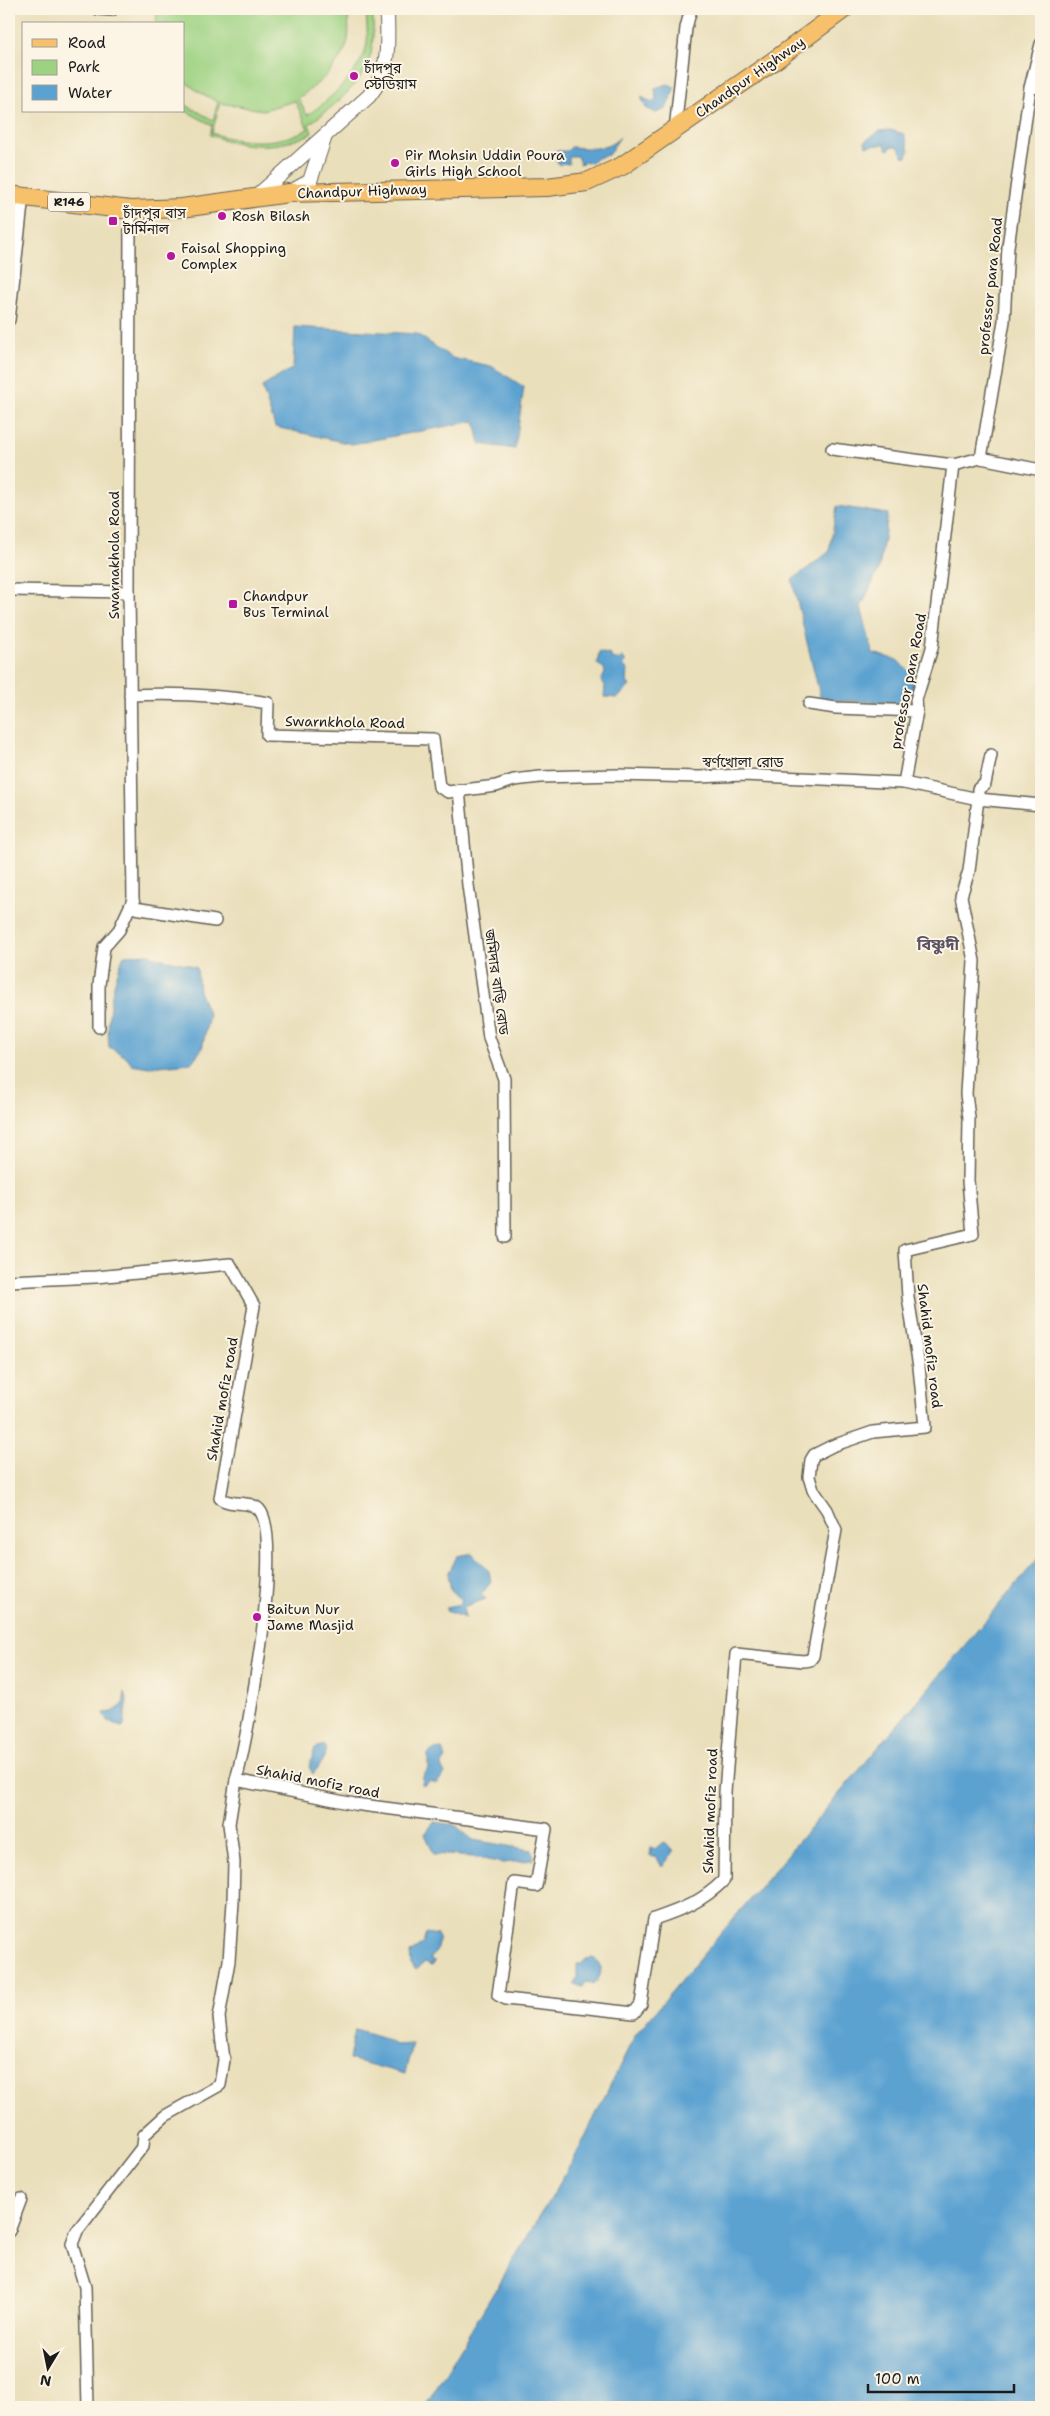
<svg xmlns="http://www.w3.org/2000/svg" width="1050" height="2416" font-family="'Shantell Sans','Noto Sans Bengali',sans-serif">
  <rect width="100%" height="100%" fill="#fcf5e5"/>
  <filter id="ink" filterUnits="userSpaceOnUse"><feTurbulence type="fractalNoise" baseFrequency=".02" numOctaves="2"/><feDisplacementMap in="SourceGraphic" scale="10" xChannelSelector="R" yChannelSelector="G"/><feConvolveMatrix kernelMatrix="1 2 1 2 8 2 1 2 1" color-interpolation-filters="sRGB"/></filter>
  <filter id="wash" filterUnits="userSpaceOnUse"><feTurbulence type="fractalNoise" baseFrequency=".0096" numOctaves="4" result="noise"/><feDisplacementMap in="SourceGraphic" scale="20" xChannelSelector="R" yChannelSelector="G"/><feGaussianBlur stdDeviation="1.12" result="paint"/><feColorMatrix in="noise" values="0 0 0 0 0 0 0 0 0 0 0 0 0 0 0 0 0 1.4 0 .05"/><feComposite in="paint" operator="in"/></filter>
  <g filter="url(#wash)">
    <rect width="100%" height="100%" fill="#eadfbb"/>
    <path fill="#9dd282" stroke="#5c774f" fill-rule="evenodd" d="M125,9H348C348,19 350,34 347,44C339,66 317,86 298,98L307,115C327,103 360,72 366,48C369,37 366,21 366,9H373C373,21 374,35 372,48C368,80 333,107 309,124L312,133C280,150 243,148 210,135L212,125L184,110V104L213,120L218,102L199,92L184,81V24H157L156,11ZM295,101L308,129C279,145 243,144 212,133L220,103L263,110Z"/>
    <g fill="#5ba2d1" stroke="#3c5f76">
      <path d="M668,84L675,87L666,109L656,113L646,108L641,97L652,102L656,100L655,88Z"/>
      <path d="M890,130L904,134L909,151L907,157L902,156L899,147L891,146L890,149L887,150L884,143L881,145L866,146L865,141L880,131Z"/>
      <path d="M620,137L608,155L597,158L590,163L586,162L580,164L577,156H569V164L562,163L559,165L556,159L555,151H567L571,147C590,148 606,152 620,137Z"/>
      <path d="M295,327L417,334L452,358L491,366L524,387L515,449L480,444L475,421L352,444L275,427L262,387L293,368Z"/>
      <path d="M837,506L888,514L879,569L861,607L873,653L897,660L917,678L907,703L821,700L792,580L829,552Z"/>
      <path d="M599,652L611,655V658L619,660L623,657L626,662L623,665L628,670L627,682L630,686L618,698L604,697L605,685L601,681L605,673L604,668L597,664Z"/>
      <path d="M149,954C164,962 181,960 197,968L199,991L209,1015L202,1049L191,1063L149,1067L131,1064L128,1058L109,1047C106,1016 112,984 124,955Z"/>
      <path d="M472,1553L489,1571L491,1582L481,1595L486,1599L463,1607L465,1618L446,1611L447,1607L460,1604L462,1600L451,1590L448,1574L457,1556Z"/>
      <path d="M1041,1555V2407H425L575,2157L635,2035Z"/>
      <path d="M125,1692L127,1700L124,1726L121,1727L107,1720L104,1713L113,1712L123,1705Z"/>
      <path d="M324,1745L326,1748L323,1761L313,1774L309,1767L315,1748Z"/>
      <path d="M442,1749L446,1758L441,1766L445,1774L437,1783L429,1781L426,1785H422L423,1777L428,1769V1754L433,1750Z"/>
      <path d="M434,1822L455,1825L473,1840L531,1850L534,1856L533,1860L503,1863L473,1857L434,1854L425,1834Z"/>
      <path d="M663,1842L673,1850V1853L662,1867L657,1858L650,1856L651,1847L655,1849Z"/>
      <path d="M426,1933L437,1935L439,1938L436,1952L431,1957V1960L435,1961L434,1964L431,1965L425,1962L416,1970L411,1964L410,1953L423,1944Z"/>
      <path d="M594,1958L601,1967C601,1974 599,1982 592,1985L591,1983L586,1982L583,1987L574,1984L577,1978V1964H581L586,1959Z"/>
      <path d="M355,2029L382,2037L395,2045L412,2044L405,2074L349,2059Z"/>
    </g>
  </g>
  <g filter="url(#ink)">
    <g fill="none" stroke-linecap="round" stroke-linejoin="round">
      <defs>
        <g id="minor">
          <path d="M98,9L112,10"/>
          <path d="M1030,88L1041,44"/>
          <path d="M675,130L686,28L691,9"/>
          <path d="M130,210L129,592L133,900L135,908L215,921"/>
          <path d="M9,320L23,196"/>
          <path d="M832,449L953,465L981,458L1041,470"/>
          <path d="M981,458L1004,321L1008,247L1030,88L1041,87"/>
          <path d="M9,590L129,592"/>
          <path d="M130,695C177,693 222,695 268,703L267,735L433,739L439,787L448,792L496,786L514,780L540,777L617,775L699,777L743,775L904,783L978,799V789L985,784L991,755"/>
          <path d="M809,704L836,708L917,711"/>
          <path d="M904,783L917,711L916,700L932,648L953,465"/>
          <path d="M459,790L468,885L489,1038L504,1079L505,1237"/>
          <path d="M99,1027V985L104,947L119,930L133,900"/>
          <path d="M9,1281L96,1277L230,1264L254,1306L220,1498C230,1507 254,1499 261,1512C282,1549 248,1736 236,1780L354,1804L546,1829L536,1886L514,1883L498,1995L506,1999L634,2013L641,2004L654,1919C683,1909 702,1902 724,1880L725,1792L736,1654L803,1661L810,1660L813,1656L836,1530L827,1510L813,1490L809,1477L811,1460L814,1455L832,1446L873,1432L925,1427L919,1367L908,1297L905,1250L973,1234L968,1181L969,1118L966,1094L974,961L961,896L969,871L978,799L1041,805"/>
          <path d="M9,2231L21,2199"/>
          <path d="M88,2407L85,2287L72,2244L77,2231L143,2146L144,2135L165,2116L220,2085L224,2060L219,2017L229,1961L233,1902L234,1862L229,1824L236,1780"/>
        </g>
        <g id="tertiary">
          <path d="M289,193L310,181L325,136"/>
          <path d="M256,197L369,96C392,67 387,43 387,9"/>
        </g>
        <path id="primary" d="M9,195L130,210L182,208L289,193L547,187L587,182L622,166L775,60L844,9"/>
      </defs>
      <use href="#minor" stroke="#646054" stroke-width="14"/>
      <use href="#tertiary" stroke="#646054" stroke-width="16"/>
      <use href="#primary" stroke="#646054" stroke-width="20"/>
      <use href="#minor" stroke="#fff" stroke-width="11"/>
      <use href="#tertiary" stroke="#fff" stroke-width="14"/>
      <use href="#primary" stroke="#f7c06b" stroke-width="18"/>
    </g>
  </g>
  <g fill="#b5179e" stroke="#fcf5e5" stroke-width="2">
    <circle cx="354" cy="76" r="5"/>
    <circle cx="395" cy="163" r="5"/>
    <circle cx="222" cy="216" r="5"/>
    <rect x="108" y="216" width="10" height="10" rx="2.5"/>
    <circle cx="171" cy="256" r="5"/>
    <rect x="228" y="599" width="10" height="10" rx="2.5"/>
    <circle cx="257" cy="1617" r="5"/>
  </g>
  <g text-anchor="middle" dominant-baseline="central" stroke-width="4" stroke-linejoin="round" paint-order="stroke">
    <rect fill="#fcf5e5" stroke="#5f5d58" stroke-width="1" x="48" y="192.5" width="42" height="19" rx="4"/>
    <g font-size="12" font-weight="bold" fill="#1c1c1c">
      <text x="69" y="202">R146</text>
    </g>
    <g font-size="14" fill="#1c1c1c" stroke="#fcf5e5" text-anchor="start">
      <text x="364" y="68">চাঁদপুর<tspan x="364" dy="16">স্টেডিয়াম</tspan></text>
      <text x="405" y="155">Pir Mohsin Uddin Poura<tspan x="405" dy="16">Girls High School</tspan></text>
      <text x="123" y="213">চাঁদপুর বাস<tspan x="123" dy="16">টার্মিনাল</tspan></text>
      <text x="232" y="216">Rosh Bilash</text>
      <text x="181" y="248">Faisal Shopping<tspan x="181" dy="16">Complex</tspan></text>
      <text x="243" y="596">Chandpur<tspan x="243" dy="16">Bus Terminal</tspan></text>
      <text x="267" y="1609">Baitun Nur<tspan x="267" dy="16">Jame Masjid</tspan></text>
    </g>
    <g font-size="14" fill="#1c1c1c" stroke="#fcf5e5">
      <text transform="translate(750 77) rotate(-35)">Chandpur Highway</text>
      <text transform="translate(362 191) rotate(-2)">Chandpur Highway</text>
      <text transform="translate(990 286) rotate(-84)">professor para Road</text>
      <text transform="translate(114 555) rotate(-90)">Swarnakhola Road</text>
      <text transform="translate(908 681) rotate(-79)">professor para Road</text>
      <text transform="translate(345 722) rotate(1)">Swarnkhola Road</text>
      <text x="743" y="762">স্বর্ণখোলা রোড</text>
      <text transform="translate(497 982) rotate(82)">জমিদার বাড়ি রোড</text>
      <text transform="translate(930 1346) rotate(83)">Shahid mofiz road</text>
      <text transform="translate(222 1399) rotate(-80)">Shahid mofiz road</text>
      <text transform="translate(318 1781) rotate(11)">Shahid mofiz road</text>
      <text transform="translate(710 1811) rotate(-88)">Shahid mofiz road</text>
    </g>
    <g font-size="16" font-weight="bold" fill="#5a5264" stroke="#fcf5e5">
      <text x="938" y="944">বিষ্ণুদী</text>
    </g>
  </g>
  <rect width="1050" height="2416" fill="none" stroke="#fcf5e5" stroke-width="30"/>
  <rect x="22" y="22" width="162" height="90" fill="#fcf5e5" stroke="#a29e95"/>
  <rect x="32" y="39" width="25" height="8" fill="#f7c06b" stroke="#a29e95"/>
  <text x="68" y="48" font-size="15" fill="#1c1c1c">Road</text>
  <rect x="32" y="60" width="25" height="15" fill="#9dd282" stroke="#a29e95"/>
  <text x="68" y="72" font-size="15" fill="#1c1c1c">Park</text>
  <rect x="32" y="85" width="25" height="15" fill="#5ba2d1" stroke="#a29e95"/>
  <text x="68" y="98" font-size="15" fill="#1c1c1c">Water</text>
  <g transform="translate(48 2368) rotate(190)" stroke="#fcf5e5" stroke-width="4" paint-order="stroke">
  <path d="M0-4L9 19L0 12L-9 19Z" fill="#1c1c1c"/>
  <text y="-8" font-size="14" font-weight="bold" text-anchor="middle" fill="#1c1c1c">N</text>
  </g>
  <path d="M868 2384v8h146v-8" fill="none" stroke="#1c1c1c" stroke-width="2.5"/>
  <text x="875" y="2384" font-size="15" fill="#1c1c1c" stroke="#fcf5e5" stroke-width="4" paint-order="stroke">100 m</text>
</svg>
